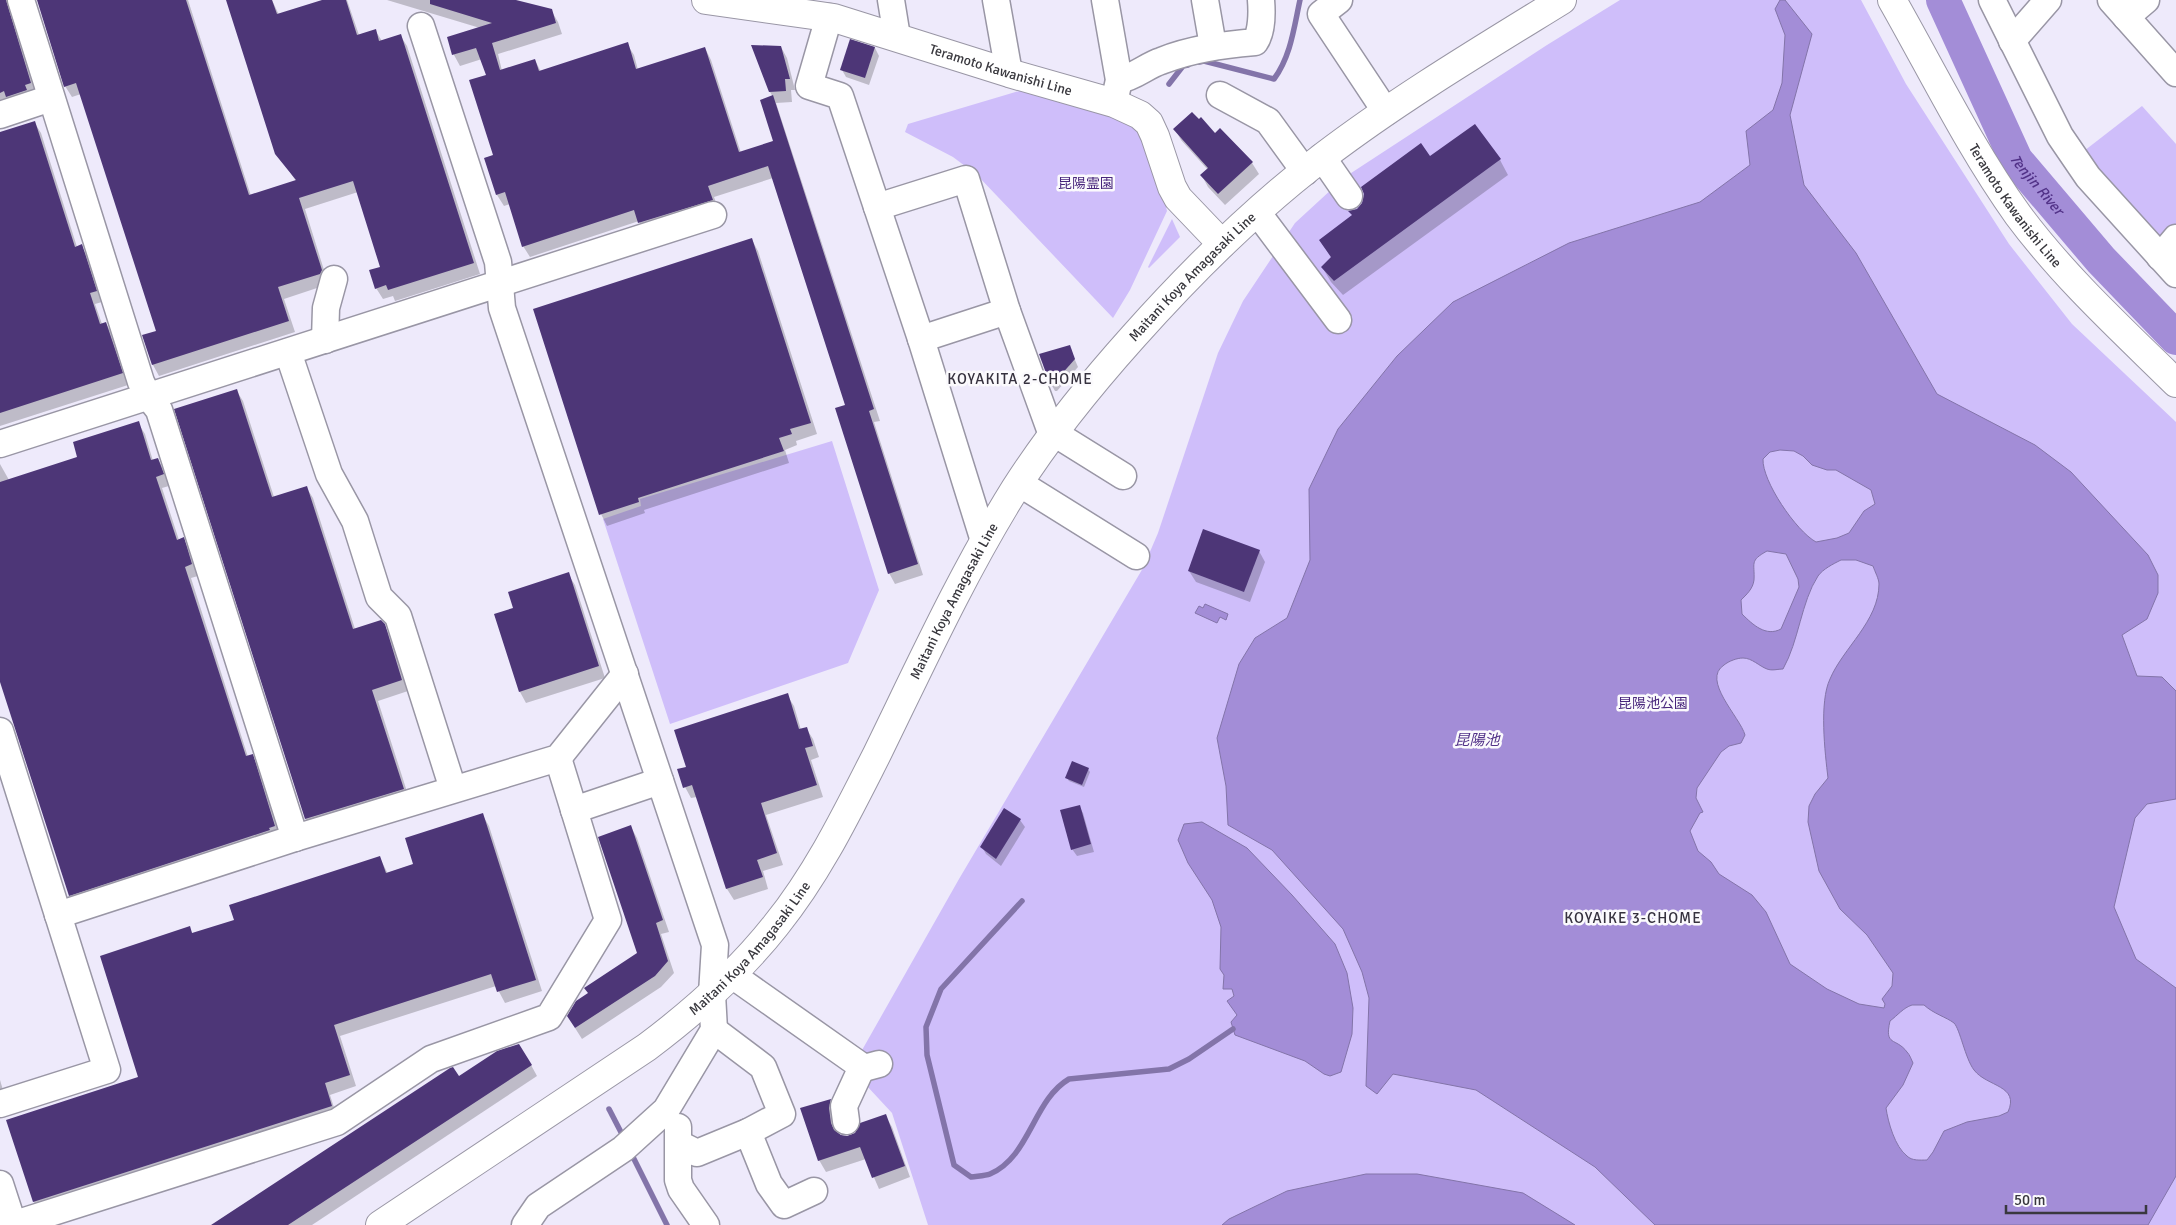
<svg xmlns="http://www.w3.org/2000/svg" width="2176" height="1225" font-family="Signika,'Noto Sans JP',sans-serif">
  <rect width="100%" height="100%" fill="#eeeafb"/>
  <g fill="#cfbefa">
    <path d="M1620,0H1861L1906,84L2009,244L2072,324L2176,422V1225H928L892,1113L866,1085L857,1059L959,879L1143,568L1158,533L1218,353L1243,301L1295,223L1345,177L1547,45Z"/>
    <path d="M1026,89L1132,123L1149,141L1167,211L1130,290L1113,318L977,175L953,157L905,132L908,124Z"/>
    <path d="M2142,106L2176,144V230L2168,240L2157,237L2084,151Z"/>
    <path d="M1172,219L1180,237L1149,268L1148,267Z"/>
    <path d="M832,441L879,590L848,663L670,724L603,519L641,506L640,499Z"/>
  </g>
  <g fill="#a38dd7" stroke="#8374a9" fill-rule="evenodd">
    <path d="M1780,0H1785L1812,34L1790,115L1804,185L1856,253L1937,394L2035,445L2071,472L2148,555L2158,575V593L2147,619L2122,635L2137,676L2162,677L2176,691V799L2147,804L2135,818L2114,907L2136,959L2176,988V1176L2148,1225H1655L1595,1167L1476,1090L1393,1074L1377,1094L1366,1086L1369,998L1362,972L1343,929L1272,850L1228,825L1226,786L1217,738L1239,664L1255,638L1287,618L1310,560L1309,489L1338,429L1397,356L1453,302L1569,243L1700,202L1750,165L1746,131L1773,110L1782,83L1785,35L1775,9ZM1780,450L1794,451L1803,456L1812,465L1827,470H1836L1871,490L1875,504L1864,511L1849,533L1837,538L1816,542C1796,531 1762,481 1763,459L1770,452ZM1767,551L1786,554L1798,579L1799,587L1781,629C1766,637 1753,625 1742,614L1741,600C1746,595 1753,589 1754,580C1755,563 1749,561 1767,551ZM1841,560H1856L1873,566C1875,572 1879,579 1879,584C1879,621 1843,648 1830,679C1819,702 1825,753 1828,778L1815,794L1809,806L1808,822L1819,871L1840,909L1867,935L1893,973L1892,986L1882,999L1885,1004L1884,1008L1859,1004L1827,989L1790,964L1766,912L1752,895L1719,874L1711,862L1698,851L1690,831L1700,813L1703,812L1696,798L1697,788L1721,752L1729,746L1741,743L1745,735C1740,717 1701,680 1724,665C1729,661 1737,658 1743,658C1752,658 1759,666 1767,669C1772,671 1778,669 1783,669C1799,641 1801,602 1818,576C1823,569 1833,564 1841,560ZM1912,1005H1924C1934,1014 1946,1017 1954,1023C1960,1029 1965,1058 1974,1070C1987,1087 2020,1085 2008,1112L1999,1116L1967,1122L1944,1131L1933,1152L1927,1160C1920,1160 1912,1161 1907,1156C1895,1147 1888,1122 1886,1108L1903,1085L1913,1063C1911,1059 1910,1055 1907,1052C1896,1037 1884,1047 1890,1021C1898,1015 1903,1008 1912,1005Z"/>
    <path d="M1205,604L1228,614L1226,620L1220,617L1217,623L1195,613L1199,606L1203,608Z"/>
    <path d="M1202,822L1247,848L1292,895L1335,944L1347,973L1353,1008L1352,1034L1341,1072L1330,1076L1324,1074L1305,1061L1235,1035L1231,1022L1237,1015L1227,1001L1234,996L1232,989H1223L1224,975L1220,969L1221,927L1212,900L1188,863L1178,840L1184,824Z"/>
    <path d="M1366,1174H1417L1523,1193L1575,1225H1222L1229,1219L1287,1191Z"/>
  </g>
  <g fill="#0003">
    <path d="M0,0H18L12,9L13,17L37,94L0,106Z"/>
    <path d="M38,0H188L251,196L296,181L277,153L228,0H272L279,15L326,0H347L359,35L375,30L382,41L400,35L407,46L480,274L395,301L393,296L383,299L376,288L382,268L358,192L305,209L328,283L326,285L284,299L295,332L159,376L153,365L144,336L157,332L81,94L72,97L65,86Z"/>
    <path d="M387,0H502L551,10L558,22L562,34L498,54L502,71L535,60L541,72L627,44L634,55L638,70L705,48L711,60L741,153L774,141L773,97L770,92L781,47L787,58L795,90H791L792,102L776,103L880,421L874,422L923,575L895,584L889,573L846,406L773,178L714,197L719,211L646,234L639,221L530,257L523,246L510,204L504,206L497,195L485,158L494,156L488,75L482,59L460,66L454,55L448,38L480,28Z"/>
    <path d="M851,41L875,48L879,56L869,85L846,77L842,70Z"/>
    <path d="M34,122L41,133L77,247L81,246L88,257L102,302L95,304L102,324L106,323L112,334L128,385L0,426V133Z"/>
    <path d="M1175,129L1252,163L1259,174L1225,205L1208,187L1202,176L1208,170L1181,140Z"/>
    <path d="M1430,158L1500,160L1508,175L1343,295L1331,282L1322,267L1332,259L1320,240Z"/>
    <path d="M752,240L758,251L817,434L796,441L797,445L785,450L789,463L644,510L645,513L607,526L601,514Z"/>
    <path d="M1069,346L1078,367L1057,391H1055L1051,384Z"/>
    <path d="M236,390L243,401L274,497L306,487L313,498L355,629L384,625L391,637L408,691L378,701L410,801L312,830L306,819L176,410Z"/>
    <path d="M138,423L145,434L153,461L158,459L164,470L169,486L162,488L179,540L183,539L190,550L198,576L191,578L248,757L252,756L259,767L281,837L76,906L70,895L0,677V464L9,480L79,457Z"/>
    <path d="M1259,551L1265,562L1250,602L1196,582L1189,571Z"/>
    <path d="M568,574L575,585L605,678L526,703L520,692L495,615L515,609Z"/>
    <path d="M787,695L794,706L801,730L806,728L813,739L819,757L811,760L823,797L766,815L783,865L763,871L768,889L734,900L727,889L697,797L691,798L685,787L687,768Z"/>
    <path d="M1088,769L1090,772L1084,787L1069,781L1067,778Z"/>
    <path d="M1079,806L1083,813L1094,852L1077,856L1072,849Z"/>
    <path d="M482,814L489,826L542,991L505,1003L496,986L340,1036L356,1086L330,1095L337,1117L40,1213L34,1202L8,1121L140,1078L189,928L193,934L236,921L380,858L388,874L415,865Z"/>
    <path d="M1020,820L1025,827L1001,866L986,854L982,847Z"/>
    <path d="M631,827L637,838L669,932L661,934L674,973L661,987L582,1039L575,1028L639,953Z"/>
    <path d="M531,1065L537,1076L312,1225H213L459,1078Z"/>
    <path d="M0,1080L6,1100L0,1103Z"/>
    <path d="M830,1101L836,1112L835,1120L838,1135L848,1137L885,1115L892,1127L910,1177L879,1189L866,1159L826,1172L819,1160Z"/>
  </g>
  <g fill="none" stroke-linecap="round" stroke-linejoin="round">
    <g stroke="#8374a9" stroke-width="5.5">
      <path d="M1199,62L1204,61L1274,79C1291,56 1294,27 1300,0"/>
      <path d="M1169,84L1183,66L1188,65"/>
      <path d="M1022,901L941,989L926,1027L927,1055L954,1165L971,1177C977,1176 985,1176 990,1174C1030,1157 1033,1100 1069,1079L1169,1069L1189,1059L1233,1029"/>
      <path d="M609,1109L624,1138"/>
      <path d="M630,1151L667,1225"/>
    </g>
    <path stroke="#a38dd7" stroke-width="34" id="s1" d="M1943,0L2016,160L2101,260L2176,338"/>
  </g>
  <g fill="#4d3677">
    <path d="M0,0H6L31,83L25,85L27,90L6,97L4,91L0,93Z"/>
    <path d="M37,0H186L249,195L296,180L275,154L226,0H272L277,14L322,0H346L357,35L376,29L379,41L401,34L474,263L388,290L386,285L375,289L369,270L380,267L353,181L299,198L322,270L320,274L278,287L289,321L152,365L142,335L156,331L76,83L64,87Z"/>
    <path d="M430,0H516L552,9L556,23L492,43L500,70L535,59L539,71L628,42L636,69L705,47L739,152L773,141L760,100L773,95L874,409L869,411L918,564L888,574L835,408L845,405L768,166L708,186L713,200L638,223L634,210L522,247L505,192L496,195L484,158L493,155L469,80L486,75L476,48L452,55L447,37L492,23L430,4Z"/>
    <path d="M850,39L875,47L865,78L840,70Z"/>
    <path d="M751,45L781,46L790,79H785L786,91L769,92Z"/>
    <path d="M1192,112L1199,119L1201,117L1215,133L1220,128L1253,162L1218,194L1200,175L1208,168L1173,129Z"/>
    <path d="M35,121L75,247L82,244L97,291L90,293L100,324L106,322L123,373L0,413V132Z"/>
    <path d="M1475,124L1501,159L1334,281L1321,267L1331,257L1319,240L1352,215L1348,211L1357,209L1362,203L1364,194L1361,187L1421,143L1430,156Z"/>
    <path d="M752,238L811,423L790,429L792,434L779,438L784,451L638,498L639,502L599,515L533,309Z"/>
    <path d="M1070,345L1075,359L1053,384H1050L1039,354Z"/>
    <path d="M237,389L272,497L307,486L353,629L381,620L385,624L402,680L372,690L404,789L305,819L174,409Z"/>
    <path d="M139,421L151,460L158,458L164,474L156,477L177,540L184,537L192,564L185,567L246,756L253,754L275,826L269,828L270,830L69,896L0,682V482L77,457L73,442Z"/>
    <path d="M1203,529L1260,550L1244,592L1188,571Z"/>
    <path d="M569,572L599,666L519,692L494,614L513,608L508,592Z"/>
    <path d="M788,693L799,729L807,727L813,746L805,748L817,785L761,803L777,853L757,860L763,877L726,889L692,785L683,788L677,769L686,767L674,730Z"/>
    <path d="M1072,761L1089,768L1082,785L1065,778Z"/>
    <path d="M1080,805L1091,844L1071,850L1060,810Z"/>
    <path d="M1004,808L1021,819L996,859L980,847Z"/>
    <path d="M483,813L536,980L497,992L491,974L334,1025L350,1075L325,1083L332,1106L33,1202L6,1120L138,1077L100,956L190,926L192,933L234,920L229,905L380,856L386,873L413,864L405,838Z"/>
    <path d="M631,825L663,920L656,923L668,961L655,976L575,1028L567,1016L576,1001L588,993L584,988L637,953L598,837Z"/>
    <path d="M519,1044L532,1065L288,1225H211L450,1068L453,1067L459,1076L497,1051Z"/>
    <path d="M831,1099L829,1108L831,1123L834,1130L841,1135L847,1136L855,1133L860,1123L886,1114L905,1166L872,1178L860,1147L818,1161L800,1108Z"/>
  </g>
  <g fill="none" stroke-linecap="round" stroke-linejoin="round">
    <defs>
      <g id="minor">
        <path d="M21,0L141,382L148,396L159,410L295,838"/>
        <path d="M891,0L897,37"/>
        <path d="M996,0L1009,73"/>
        <path d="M1105,0L1119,80L1115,98"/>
        <path d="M1205,0L1213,46"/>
        <path d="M1339,0L1321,14L1386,112"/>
        <path d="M1992,0L2060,136L2088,177L2176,274"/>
        <path d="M2111,0L2176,73"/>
        <path d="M829,17L809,86L840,96L921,339L984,541"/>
        <path d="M2126,17L2146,0"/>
        <path d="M421,26L498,262L502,308L715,945L712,994L714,1030L666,1110L623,1149L538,1206L525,1225"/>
        <path d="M2012,41L2048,0"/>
        <path d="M1119,80C1135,77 1146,66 1161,61C1191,49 1222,45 1255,42C1262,32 1262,12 1261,0"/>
        <path d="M1220,95L1268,121L1305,172"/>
        <path d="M0,115L51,98"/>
        <path d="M1322,157L1349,196"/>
        <path d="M877,207L966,179L1007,311L1052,435"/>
        <path d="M1257,212L1338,320"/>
        <path d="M2160,257L2176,238"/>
        <path d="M921,339L1007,311"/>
        <path d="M325,340L326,308L334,279"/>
        <path d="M288,352L329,474L355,521L379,597L398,616L453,789"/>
        <path d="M1054,433L1123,476"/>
        <path d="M0,444L713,215"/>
        <path d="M1019,483L1136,556"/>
        <path d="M0,731L107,1070L0,1104"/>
        <path d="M574,810L660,781"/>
        <path d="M58,915L295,838L558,758L625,674"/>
        <path d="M732,975L864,1068L879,1064"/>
        <path d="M846,1121L844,1106L862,1067"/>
        <path d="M678,1127V1180L681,1189L706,1225"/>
        <path d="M748,1132L769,1184L784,1205L814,1191"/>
        <path d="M679,1144L697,1153L748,1132L782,1114L763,1067L714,1030"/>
        <path d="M0,1184L13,1224"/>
        <path d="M12,1225L337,1122L431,1059L549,1017L608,920L558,758"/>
      </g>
      <g id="major">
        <path id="s2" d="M706,0L834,18L1009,73L1114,103L1140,115L1149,123L1155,136L1172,187L1178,198L1222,244"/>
        <path id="s3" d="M1892,0C1933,72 1970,148 2018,215C2064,277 2121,329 2176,383"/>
        <path id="s4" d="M380,1225L647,1047C695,1011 739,972 776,925C818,873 847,813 877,754C921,664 962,574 1015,489C1050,434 1090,385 1133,337C1191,272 1254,209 1324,156C1399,99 1481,50 1562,0"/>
      </g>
    </defs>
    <use href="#minor" stroke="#9996a5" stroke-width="29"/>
    <use href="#major" stroke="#9996a5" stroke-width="30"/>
    <use href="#minor" stroke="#fff" stroke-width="26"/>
    <use href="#major" stroke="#fff" stroke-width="28"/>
  </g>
  <g text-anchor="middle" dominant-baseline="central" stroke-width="5" stroke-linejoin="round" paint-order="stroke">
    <g font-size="14" fill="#39383e" stroke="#fbfafd">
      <text stroke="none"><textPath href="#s2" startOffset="304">Teramoto Kawanishi Line</textPath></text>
      <text stroke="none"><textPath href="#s3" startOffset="240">Teramoto Kawanishi Line</textPath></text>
      <text stroke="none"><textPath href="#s4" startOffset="1274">Maitani Koya Amagasaki Line</textPath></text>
      <text stroke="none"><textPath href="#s4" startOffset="869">Maitani Koya Amagasaki Line</textPath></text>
      <text stroke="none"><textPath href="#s4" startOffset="464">Maitani Koya Amagasaki Line</textPath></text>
    </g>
    <g font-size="14" fill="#48267c" stroke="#fbfafd">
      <text x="1086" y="183">昆陽霊園</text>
      <text x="1653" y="703">昆陽池公園</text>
    </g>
    <g font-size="15" font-style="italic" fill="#523288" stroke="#fbfafd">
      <text stroke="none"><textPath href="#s1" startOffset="208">Tenjin River</textPath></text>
      <text x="1477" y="740">昆陽池</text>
    </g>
    <g font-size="15" letter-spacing="1" fill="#36323f" stroke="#fbfafd">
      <text x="1020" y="379">KOYAKITA 2-CHOME</text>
      <text x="1633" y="918">KOYAIKE 3-CHOME</text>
    </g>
  </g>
  <path d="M2006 1205v8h140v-8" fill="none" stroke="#39383e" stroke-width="2.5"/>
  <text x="2014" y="1205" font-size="15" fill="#39383e" stroke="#fbfafd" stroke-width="4" paint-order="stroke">50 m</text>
</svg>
